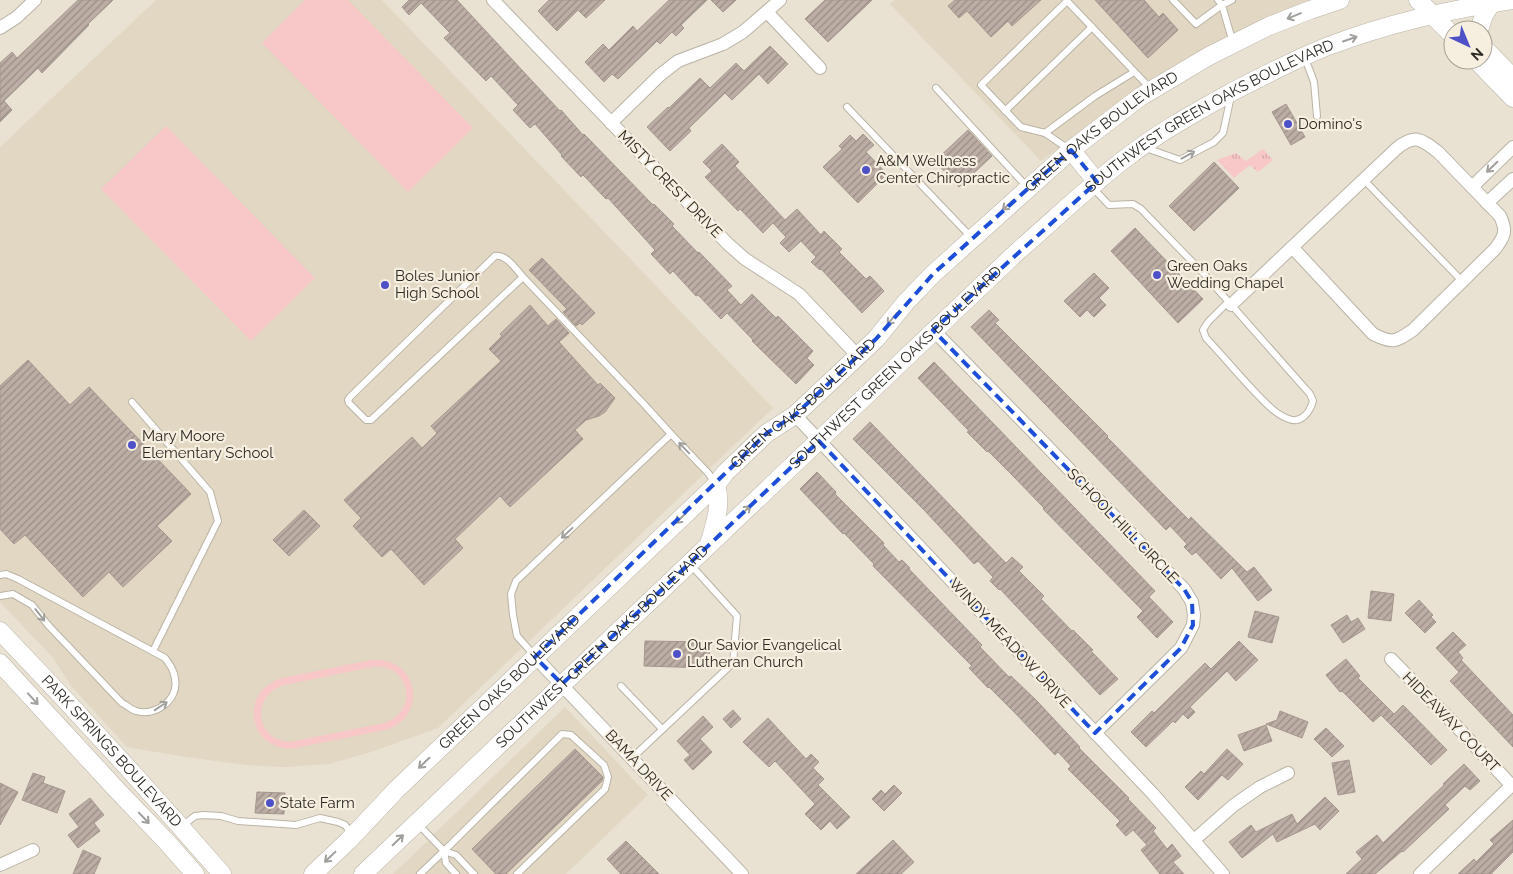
<svg xmlns="http://www.w3.org/2000/svg" width="1513" height="874" font-family="Raleway,sans-serif">
  <defs>
    <pattern id="grass-tufts" width="24" height="20" patternUnits="userSpaceOnUse" patternTransform="scale(1.25)"><rect width="24" height="20" fill="#f8c7c7"/><path d="M3 7l-1-3M5 7V3M7 7l1-3M15 17l-1-3M17 17v-4M19 17l1-3" fill="none" stroke="#d5abab"/></pattern>
    <pattern id="building-hatch" width="6" height="6" patternUnits="userSpaceOnUse" patternTransform="scale(1.25)"><rect width="6" height="6" fill="#bcada5"/><path d="M-1 1l2-2M0 6l6-6M5 7l2-2" fill="none" stroke="#998d86"/></pattern>
  </defs>
  <rect width="100%" height="100%" fill="#e9e2d3"/>
  <g fill="#e1d7c2">
    <path d="M156,0H382L773,408L438,728L371,752L329,764L284,767L246,765L186,757L127,747L72,687L53,658L0,602V147Z"/>
    <path d="M895,0H1315L1154,77L1041,161L890,4Z"/>
    <path d="M565,707L648,795L566,874H393Z"/>
  </g>
  <path fill="url(#grass-tufts)" d="M1263,149L1273,160L1258,172L1250,165L1234,178L1217,160L1236,153L1246,161Z"/>
  <g fill="#f8c7c7" fill-rule="evenodd">
    <path d="M305,0H348L473,128L408,192L262,43Z"/>
    <path d="M166,126L315,278L251,341L101,189Z"/>
    <path d="M371,660C418,655 430,717 385,730L291,749C246,747 240,691 282,678ZM373,667C410,662 420,712 384,723L290,742C255,740 250,696 284,685Z"/>
  </g>
  <g fill="url(#building-hatch)" stroke="#a5978e">
    <path d="M78,0H113L88,24L89,25L42,73L38,68L4,101L12,110L0,122V63L12,52L17,58Z"/>
    <path d="M409,0H457L560,111L561,110L583,135L584,134L653,205L654,204L674,224L672,226L698,253L699,252L732,286L727,290L741,305L752,294L776,318L778,316L813,351L807,358L814,365L796,384L752,341L753,340L727,313L721,319L698,295L696,296L673,271L670,274L651,254L655,250L608,198L606,199L583,175L581,177L561,156L562,155L535,124L530,128L513,110L518,105L491,76L486,81L444,38L450,33L421,3L409,15L402,7Z"/>
    <path d="M549,0H605L586,18L578,10L557,31L538,11Z"/>
    <path d="M669,0H707L681,25L684,28L676,36L672,32L660,44L657,41L618,79L612,74L604,82L585,62L603,44L609,50L633,26L637,31Z"/>
    <path d="M711,0H736L723,12Z"/>
    <path d="M825,0H872L828,42L805,19Z"/>
    <path d="M955,0H1041L1012,26L1008,21L991,37L967,11L959,18L948,6Z"/>
    <path d="M1095,0H1144L1159,17L1163,13L1178,30L1148,58Z"/>
    <path d="M770,46L788,64L768,84L759,74L732,100L725,93L689,128L691,131L670,151L647,127L668,107L669,108L700,78L710,88L736,63L744,71Z"/>
    <path d="M1286,104L1305,137L1291,145L1272,112Z"/>
    <path d="M968,130L992,156L959,187L935,161Z"/>
    <path d="M863,134L874,145L866,152L887,174L858,203L823,167L842,149L839,146L850,135L856,141Z"/>
    <path d="M722,144L739,162L735,166L785,220L797,209L821,235L824,231L842,249L839,252L866,279L870,276L884,291L862,313L821,269L820,270L811,262L816,257L801,241L789,252L780,243L786,237L773,223L763,233L740,209L738,211L705,177L712,171L703,162Z"/>
    <path d="M1214,162L1239,188L1194,231L1169,206Z"/>
    <path d="M1135,228L1203,299L1178,323L1111,251Z"/>
    <path d="M542,258L595,313L582,325L580,323L576,326L563,312L567,309L529,270Z"/>
    <path d="M1094,273L1109,288L1099,298L1106,305L1094,317L1087,310L1080,317L1064,301Z"/>
    <path d="M530,305L548,326L556,319L569,333L559,342L598,385L600,383L615,398L605,412L599,416L586,420L575,430L583,439L510,507L500,496L455,539L463,548L424,585L391,549L382,557L353,526L361,518L344,500L412,437L422,448L437,433L431,426L501,361L489,349L502,336L500,334Z"/>
    <path d="M989,310L999,320L995,323L1108,436L1107,437L1163,494L1189,520L1191,517L1247,572L1254,567L1272,590L1258,601L1232,568L1221,579L1196,552L1192,555L1184,547L1187,544L1170,526L1166,530L971,327Z"/>
    <path d="M28,360L70,405L89,387L191,494L157,526L172,541L123,587L109,572L83,597L25,535L14,544L0,529V386Z"/>
    <path d="M934,362L1155,591L1149,597L1173,622L1157,638L1137,617L1143,611L1043,509L1044,508L1013,476L988,451L987,452L967,432L969,431L918,378Z"/>
    <path d="M870,422L1006,563L1012,557L1023,567L1019,571L1044,596L1041,599L1072,631L1073,630L1093,650L1091,651L1118,679L1100,695L1000,589L999,590L990,581L993,577L978,561L974,564L925,511L853,439Z"/>
    <path d="M817,472L836,492L835,494L884,543L883,545L899,562L902,560L910,568L909,569L982,645L980,647L1009,677L1011,676L1037,701L1080,747L1079,748L1129,798L1128,799L1156,828L1153,831L1167,849L1172,844L1181,856L1173,862L1184,874H1160L1141,850L1147,845L1133,830L1126,836L1116,825L1120,821L1068,769L1071,766L1058,752L1055,755L1014,712L989,687L988,688L969,668L972,666L873,566L874,564L844,533L843,534L800,489Z"/>
    <path d="M304,510L320,526L289,556L273,540Z"/>
    <path d="M1371,591L1394,594L1391,621L1368,618Z"/>
    <path d="M1419,600L1433,615L1431,617L1436,622L1425,633L1405,613Z"/>
    <path d="M1255,611L1279,617L1272,643L1248,637Z"/>
    <path d="M1347,615L1351,622L1358,618L1365,629L1343,643L1331,625Z"/>
    <path d="M1453,632L1466,645L1458,652L1463,658L1461,660L1513,715V747L1450,681L1459,672L1436,648Z"/>
    <path d="M645,641L710,642L709,668L644,666Z"/>
    <path d="M1239,641L1258,660L1236,681L1227,671L1190,707L1195,712L1188,719L1183,714L1175,723L1173,721L1146,747L1131,732L1152,711L1154,713L1205,663L1211,669Z"/>
    <path d="M1346,659L1360,676L1358,678L1394,714L1403,705L1447,750L1431,765L1381,715L1373,722L1342,691L1340,692L1326,675Z"/>
    <path d="M733,710L741,719L731,728L723,719Z"/>
    <path d="M1280,711L1308,722L1302,738L1266,724L1277,720Z"/>
    <path d="M703,716L713,727L700,739L712,752L693,770L684,760L690,755L677,741Z"/>
    <path d="M768,718L806,759L811,754L819,762L813,768L824,779L818,785L850,817L837,829L830,821L821,830L805,814L815,804L775,761L769,767L743,742Z"/>
    <path d="M1266,725L1272,741L1244,751L1238,735Z"/>
    <path d="M1326,728L1344,746L1332,757L1314,739Z"/>
    <path d="M575,749L603,777L602,781L506,874H496L472,849Z"/>
    <path d="M1227,749L1243,764L1228,780L1222,775L1198,800L1185,787L1201,771L1204,774Z"/>
    <path d="M1349,760L1355,792L1338,795L1332,763Z"/>
    <path d="M1464,764L1480,781L1470,790L1465,786L1445,805L1449,809L1403,852L1402,851L1375,874H1346L1362,859L1356,852L1377,835L1383,843L1444,785L1443,784Z"/>
    <path d="M33,773L45,777L43,783L65,791L57,813L22,800Z"/>
    <path d="M0,783L18,792L0,825Z"/>
    <path d="M894,785L902,793L884,811L872,799L881,790L885,794Z"/>
    <path d="M257,792L285,793L284,814L255,813Z"/>
    <path d="M1325,797L1339,811L1320,830L1315,824L1277,842L1273,834L1242,858L1229,842L1251,825L1256,832L1292,814L1297,824Z"/>
    <path d="M90,798L104,815L94,823L100,831L78,848L68,835L79,827L69,814Z"/>
    <path d="M1513,820V852L1491,874H1458L1474,859L1476,862L1494,844L1490,840Z"/>
    <path d="M893,840L914,862L901,874H856Z"/>
    <path d="M626,841L659,874H621L607,859Z"/>
    <path d="M83,850L101,858L94,874H73Z"/>
  </g>
  <g fill="none" stroke-linecap="round" stroke-linejoin="round">
    <defs>
      <g id="lane">
        <path d="M1173,0L1196,24L1222,5L1218,0"/>
        <path d="M1232,0L1222,5L1233,43"/>
        <path d="M1305,58L1314,82L1317,116"/>
        <path d="M936,88L1028,188"/>
        <path d="M847,107L971,237"/>
        <path d="M1005,111L1092,27"/>
        <path d="M1045,133L1095,96L1134,72"/>
        <path d="M1143,147L1180,160L1214,142L1223,133L1231,96"/>
        <path d="M1070,150L1045,133L1021,127L981,85L1067,1L1151,89"/>
        <path d="M1363,179L1462,281"/>
        <path d="M1093,188L1109,205L1133,204L1141,209L1205,275L1310,394L1313,401C1310,412 1301,424 1289,419C1274,414 1263,400 1253,390C1237,373 1222,355 1206,338L1203,330L1208,322L1228,302"/>
        <path d="M523,277L371,420H366L349,403L348,400L350,397L495,256C506,254 516,269 523,277L642,402L671,434"/>
        <path d="M132,402L210,492L218,521L153,651"/>
        <path d="M0,575L6,574L18,579L165,658C170,665 174,670 175,679C179,700 155,717 136,711C131,710 127,705 122,703L48,625L32,605L13,594L0,596"/>
        <path d="M535,656L517,636L513,615L511,594L516,581L671,434L709,474L715,484"/>
        <path d="M621,686L662,729"/>
        <path d="M632,758L733,663L737,616L690,564"/>
        <path d="M418,824L444,851L420,874"/>
        <path d="M182,826L195,816L203,815L221,816L238,821L296,825L320,818L338,822L345,825L353,835"/>
        <path d="M444,851L562,734L571,735L604,765L608,777L605,789L517,874"/>
        <path d="M444,851L456,855L474,874"/>
        <path d="M444,851L446,863L456,874"/>
      </g>
      <g id="street">
        <path d="M493,0L728,244L745,259L799,294L858,356"/>
        <path d="M767,12L820,68"/>
        <path d="M0,28L17,17L35,0"/>
        <path d="M611,123L660,75L678,61L723,44L743,32L780,0"/>
        <path d="M1472,187L1513,147"/>
        <path d="M1487,203L1513,179"/>
        <path d="M1231,305C1286,253 1341,201 1396,149C1414,134 1420,138 1438,152L1500,216C1507,231 1505,236 1495,249L1413,330C1395,342 1393,344 1373,334L1292,247"/>
        <path d="M933,330L1042,441L1184,589L1192,602L1194,615L1193,625L1181,648L1095,733"/>
        <path d="M795,415L1153,794L1223,874"/>
        <path d="M535,657L742,874"/>
        <path d="M1391,659L1461,731L1512,786"/>
        <path d="M1194,840L1234,805L1260,787L1288,773"/>
        <path d="M0,865L33,850"/>
        <path d="M1420,874L1513,784"/>
      </g>
      <g id="secondary">
        <path d="M1418,0L1453,36"/>
        <path d="M1479,30L1484,15L1491,4"/>
        <path d="M1483,47L1513,78"/>
        <path d="M1476,60L1513,98"/>
        <path d="M1071,150L1097,182"/>
        <path d="M709,544C715,524 722,505 716,485"/>
        <path id="s1" d="M0,631C76,710 150,791 222,874"/>
        <path d="M0,663L116,789L166,841L195,874"/>
        <path id="s2" d="M313,874L348,841L397,789L716,485L725,473L767,433L795,415L876,339L906,302L933,274L1071,150L1140,97L1209,56L1269,26L1310,10L1340,0"/>
        <path id="s3" d="M363,874L1018,251C1055,219 1091,184 1130,155C1161,131 1196,112 1230,93C1261,77 1293,60 1326,47C1388,23 1448,10 1513,0"/>
      </g>
    </defs>
    <use href="#lane" stroke="#bab4a6" stroke-width="8"/>
    <use href="#street" stroke="#bab4a6" stroke-width="14"/>
    <use href="#secondary" stroke="#bab4a6" stroke-width="19"/>
    <use href="#lane" stroke="#fff" stroke-width="6"/>
    <use href="#street" stroke="#fff" stroke-width="12"/>
    <use href="#secondary" stroke="#fff" stroke-width="18"/>
  </g>
  <defs><path id="oneway-shaft" d="M-6 0H5M1.5-3L5.5 0L1.5 3" fill="none" stroke-width="1.6" stroke-linecap="round" stroke-linejoin="round" transform="scale(1.25)"/></defs>
  <g stroke="#a09f9c">
    <use href="#oneway-shaft" transform="translate(1294 16) rotate(158)"/>
    <use href="#oneway-shaft" transform="translate(1350 39) rotate(-19)"/>
    <use href="#oneway-shaft" transform="translate(1188 155) rotate(-28)"/>
    <use href="#oneway-shaft" transform="translate(1492 167) rotate(136)"/>
    <use href="#oneway-shaft" transform="translate(1008 205) rotate(138)"/>
    <use href="#oneway-shaft" transform="translate(892 319) rotate(129)"/>
    <use href="#oneway-shaft" transform="translate(684 448) rotate(-134)"/>
    <use href="#oneway-shaft" transform="translate(745 511) rotate(-43)"/>
    <use href="#oneway-shaft" transform="translate(681 518) rotate(136)"/>
    <use href="#oneway-shaft" transform="translate(567 533) rotate(137)"/>
    <use href="#oneway-shaft" transform="translate(40 615) rotate(52)"/>
    <use href="#oneway-shaft" transform="translate(33 699) rotate(48)"/>
    <use href="#oneway-shaft" transform="translate(161 706) rotate(-34)"/>
    <use href="#oneway-shaft" transform="translate(424 763) rotate(136)"/>
    <use href="#oneway-shaft" transform="translate(144 818) rotate(46)"/>
    <use href="#oneway-shaft" transform="translate(398 840) rotate(-44)"/>
    <use href="#oneway-shaft" transform="translate(330 857) rotate(136)"/>
  </g>
  <path fill="none" stroke="#1d4ed8" stroke-width="4" stroke-dasharray="10 6" stroke-linejoin="round" d="M1071,150L1097,182L933,330L1184,589L1192,602L1193,625L1181,648L1095,733L819,441L562,684L535,657L767,433L795,415L876,339L933,274Z"/>
  <g fill="#4d50c6" stroke="#f6efe0" stroke-width="2">
    <circle cx="1288" cy="124" r="5"/>
    <circle cx="866" cy="170" r="5"/>
    <circle cx="1157" cy="275" r="5"/>
    <circle cx="385" cy="285" r="5"/>
    <circle cx="132" cy="445" r="5"/>
    <circle cx="677" cy="654" r="5"/>
    <circle cx="270" cy="803" r="5"/>
  </g>
  <g text-anchor="middle" dominant-baseline="central" stroke-width="4.5" stroke-linejoin="round" paint-order="stroke">
    <g font-size="15" fill="#2c2923" stroke="#f6efe0">
      <text stroke="none"><textPath href="#s3" startOffset="1140">SOUTHWEST GREEN OAKS BOULEVARD</textPath></text>
      <text stroke="none"><textPath href="#s2" startOffset="1085">GREEN OAKS BOULEVARD</textPath></text>
      <text transform="translate(670 184) rotate(46)">MISTY CREST DRIVE</text>
      <text stroke="none"><textPath href="#s3" startOffset="735">SOUTHWEST GREEN OAKS BOULEVARD</textPath></text>
      <text stroke="none"><textPath href="#s2" startOffset="680">GREEN OAKS BOULEVARD</textPath></text>
      <text transform="translate(1123 526) rotate(46)">SCHOOL HILL CIRCLE</text>
      <text transform="translate(1010 643) rotate(47)">WINDY MEADOW DRIVE</text>
      <text stroke="none"><textPath href="#s3" startOffset="330">SOUTHWEST GREEN OAKS BOULEVARD</textPath></text>
      <text stroke="none"><textPath href="#s2" startOffset="275">GREEN OAKS BOULEVARD</textPath></text>
      <text transform="translate(1451 722) rotate(46)">HIDEAWAY COURT</text>
      <text stroke="none"><textPath href="#s1" startOffset="164">PARK SPRINGS BOULEVARD</textPath></text>
      <text transform="translate(639 765) rotate(47)">BAMA DRIVE</text>
    </g>
    <g font-size="15" fill="#2c2923" stroke="#f6efe0" text-anchor="start">
      <text x="1298" y="124">Domino's</text>
      <text x="876" y="161">A&amp;M Wellness<tspan x="876" dy="17">Center Chiropractic</tspan></text>
      <text x="1167" y="266">Green Oaks<tspan x="1167" dy="17">Wedding Chapel</tspan></text>
      <text x="395" y="276">Boles Junior<tspan x="395" dy="17">High School</tspan></text>
      <text x="142" y="436">Mary Moore<tspan x="142" dy="17">Elementary School</tspan></text>
      <text x="687" y="645">Our Savior Evangelical<tspan x="687" dy="17">Lutheran Church</tspan></text>
      <text x="280" y="803">State Farm</text>
    </g>
  </g>
  <g transform="translate(1468 45) rotate(136)"><circle r="24" fill="#f6efe0" stroke="#a5a094"/>
  <path d="M0-4L9 19L0 12L-9 19Z" fill="#4d50c6"/>
  <text y="-8" font-size="14" font-weight="bold" text-anchor="middle" fill="#2c2923">N</text>
  </g>
</svg>
